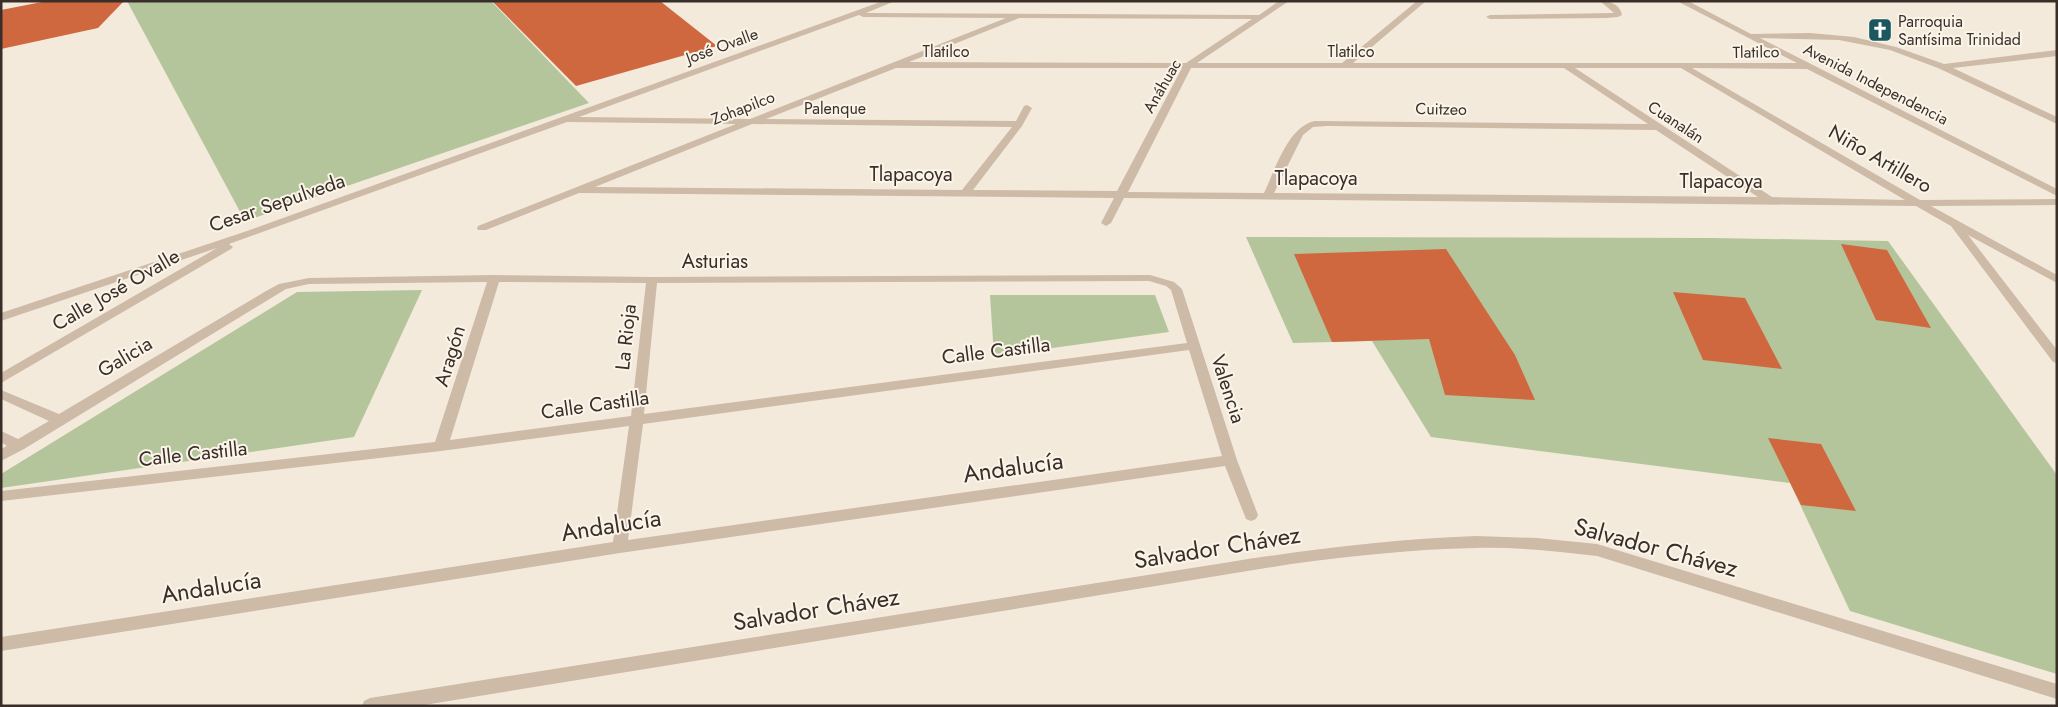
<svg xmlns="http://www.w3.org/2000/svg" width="2058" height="707" font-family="Jost,sans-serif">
  <rect width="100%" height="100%" fill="#f4eadc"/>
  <g fill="#b5c59b">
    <path d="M127,1H491L589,103L245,221Z"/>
    <path d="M1246,237L1713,238L1888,241L2057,475V674L1850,611L1790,483L1431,437L1372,341L1293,343Z"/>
    <path d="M422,290L354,437L1,488V474L297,292Z"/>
    <path d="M990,295H1155L1169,332L994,356Z"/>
  </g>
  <g fill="#cf683f">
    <path d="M47,1H124L98,28L1,49V10Z"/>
    <path d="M492,1H660L717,46L576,86Z"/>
    <path d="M1841,244L1887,250L1931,328L1876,320Z"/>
    <path d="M1446,249L1515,355L1535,400L1445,395L1429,339L1332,342L1294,254Z"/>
    <path d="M1673,292L1745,298L1782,369L1703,360Z"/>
    <path d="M1768,438L1821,444L1856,511L1801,505Z"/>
  </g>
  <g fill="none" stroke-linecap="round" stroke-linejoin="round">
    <g fill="#cdbaa7" fill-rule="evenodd">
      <path d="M883,1H895L866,13L1259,15L1279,1H1289L1197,63H1342L1417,1H1426L1353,63H1797L1677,1H1688L1751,34L1810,33L1854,37L1896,47L1944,64L2057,50V56L1953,68L2057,117V124L1938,68L1890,50L1839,40L1760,38L2057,189V196L1807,69L1692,68L1920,200L2057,199V205L1931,206L2057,275V283L1968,235L2057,350V363L2053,362L1951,226L1916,206L1124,198L1111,223L1106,226L1101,223L1114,198L579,193L486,230H478L477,228L478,226L736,124L567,122L229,244L233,247L231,249L1,383V373L217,248L1,321V313L247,231ZM859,15L863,17L1006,18L750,119L579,117ZM1019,18L1252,19L1186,63L909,62ZM896,68H1182L1117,191L973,190L1022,126L1032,108L1027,105L1024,106L1016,121L766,119ZM1191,68H1564L1648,124L1315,121C1288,126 1275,170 1264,193L1128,192ZM1575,68H1681L1905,200L1772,197ZM752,124L1012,127L962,190L595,187ZM1327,126L1656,130L1758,197L1274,193L1303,135L1313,127Z"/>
      <path d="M1600,1C1610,1 1620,4 1622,15L1618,17L1606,18L1490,19L1486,17L1490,15L1614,13Z"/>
      <path d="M494,275L652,277L1150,275L1174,282L1182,289L1237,460L1258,515L1256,519L1251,521L1246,519L1225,466L620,553L1,651V637L613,542L629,426L441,451L1,501V491L435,442L487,282L309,284L286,289L24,449L1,461V449L7,446L1,442V431L18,439L49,421L1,399V390L59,414L266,291L279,284L309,278ZM1149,281L1166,286L1171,290L1187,343L644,414L657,283ZM499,282L646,283L631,416L450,440ZM1189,350L1222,456L628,540L643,424Z"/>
      <path d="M1476,536L1537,538L1597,544L2057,684V699L1597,556C1556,551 1516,547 1475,548C1413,549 1352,556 1291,564L418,706H362L364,701L370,698L1230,562C1312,549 1393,539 1476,536Z"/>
    </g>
  </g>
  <defs>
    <symbol id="church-square" viewBox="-11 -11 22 22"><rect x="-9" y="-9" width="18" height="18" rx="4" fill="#1a575e" stroke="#fbf4e9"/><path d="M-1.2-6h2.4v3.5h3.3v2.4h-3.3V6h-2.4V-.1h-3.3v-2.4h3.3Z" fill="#fff"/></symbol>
  </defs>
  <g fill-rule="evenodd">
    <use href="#church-square" x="1866" y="16" width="28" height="28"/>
  </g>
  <g text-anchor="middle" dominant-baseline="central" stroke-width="4" stroke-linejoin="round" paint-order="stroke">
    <g font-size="16" fill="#392e28" stroke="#fbf4e9" text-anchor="start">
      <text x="1898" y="21">Parroquia<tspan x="1898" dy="18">Santísima Trinidad</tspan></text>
    </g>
    <g font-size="16" fill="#392e28" stroke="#fbf4e9">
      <text transform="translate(722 46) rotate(-20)">José Ovalle</text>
      <text x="946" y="51">Tlatilco</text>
      <text x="1351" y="51">Tlatilco</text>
      <text transform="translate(1756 52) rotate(-1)">Tlatilco</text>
      <text transform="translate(1876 84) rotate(27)">Avenida Independencia</text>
      <text transform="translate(1162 86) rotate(-60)">Anáhuac</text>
      <text transform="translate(743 108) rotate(-21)">Zohapilco</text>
      <text x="835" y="108">Palenque</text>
      <text transform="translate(1441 109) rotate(1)">Cuitzeo</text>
      <text transform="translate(1676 122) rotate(33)">Cuanalán</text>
    </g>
    <g font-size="20" fill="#392e28" stroke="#fbf4e9">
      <text transform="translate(1880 159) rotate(30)">Niño Artillero</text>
      <text x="911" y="174">Tlapacoya</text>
      <text x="1316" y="178">Tlapacoya</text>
      <text x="1721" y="181">Tlapacoya</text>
      <text transform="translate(277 203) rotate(-19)">Cesar Sepulveda</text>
      <text x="715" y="261">Asturias</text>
      <text transform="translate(116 290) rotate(-30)">Calle José Ovalle</text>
      <text transform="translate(626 337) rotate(-84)">La Rioja</text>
      <text transform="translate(996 351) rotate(-7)">Calle Castilla</text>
      <text transform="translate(450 356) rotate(-73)">Aragón</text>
      <text transform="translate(125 357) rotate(-31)">Galicia</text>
      <text transform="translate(1228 389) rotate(72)">Valencia</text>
      <text transform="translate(595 405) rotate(-8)">Calle Castilla</text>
      <text transform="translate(193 454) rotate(-6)">Calle Castilla</text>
    </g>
    <g font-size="24" fill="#392e28" stroke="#fbf4e9">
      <text transform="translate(1013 467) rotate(-8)">Andalucía</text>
      <text transform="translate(611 525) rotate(-9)">Andalucía</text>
      <text transform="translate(1217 547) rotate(-9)">Salvador Chávez</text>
      <text transform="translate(1656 547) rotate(15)">Salvador Chávez</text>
      <text transform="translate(211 587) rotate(-9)">Andalucía</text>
      <text transform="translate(816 609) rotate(-9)">Salvador Chávez</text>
    </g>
  </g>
  <rect width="2058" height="707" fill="none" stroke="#392e28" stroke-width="5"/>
</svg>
